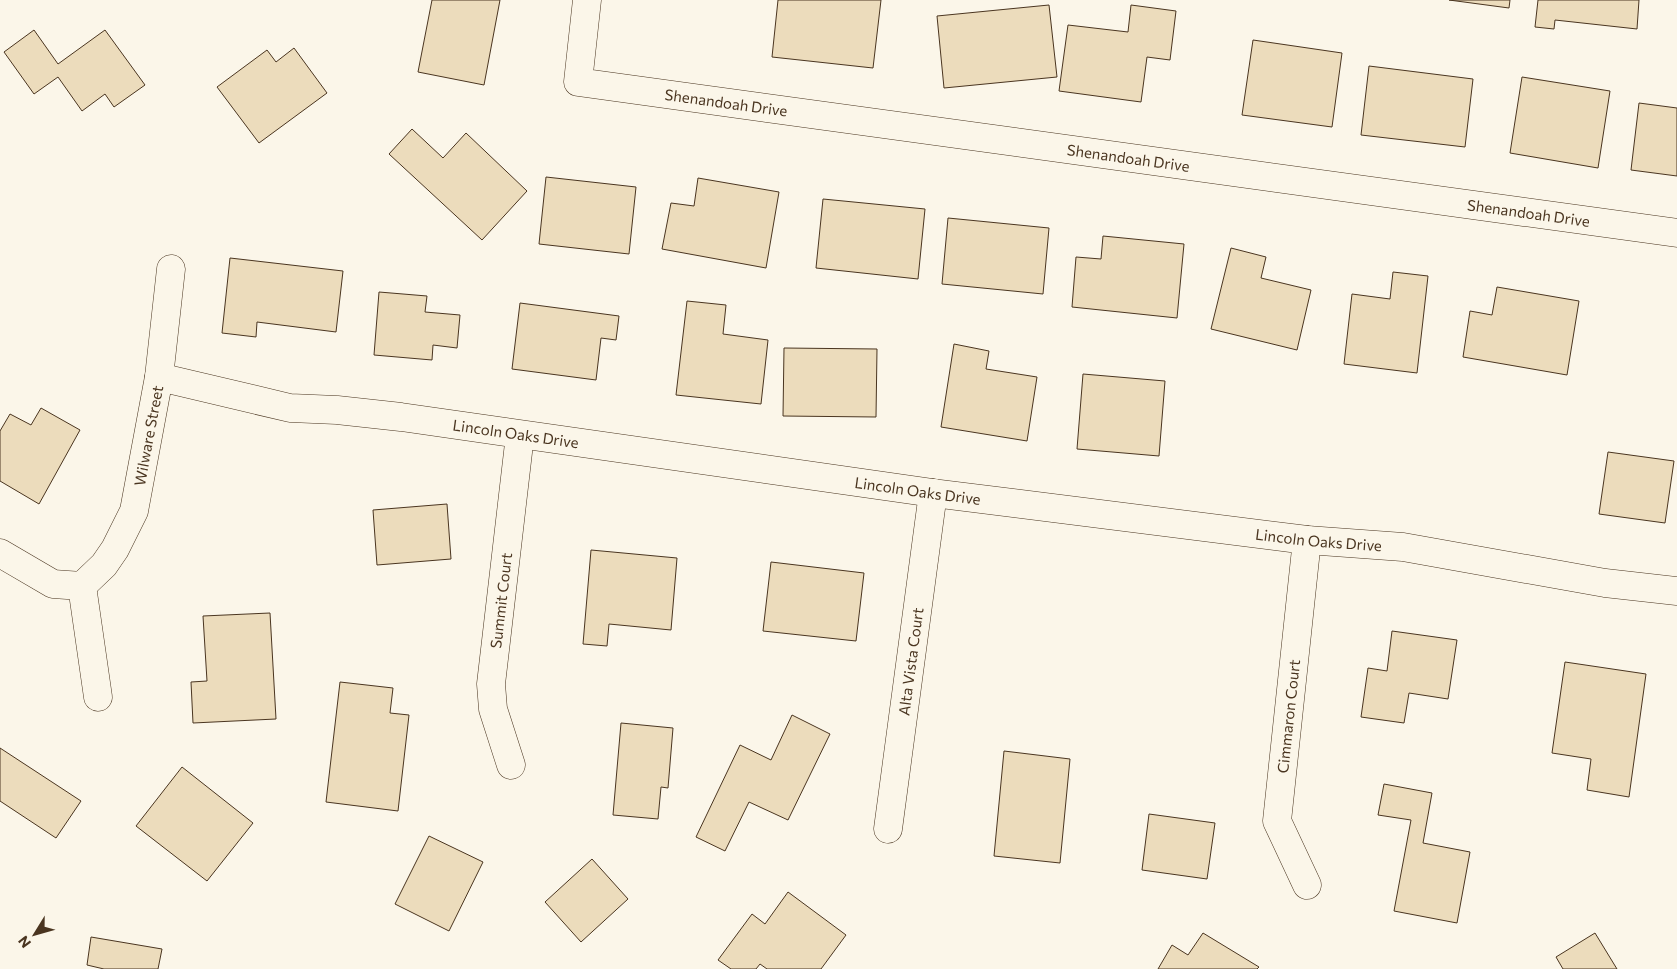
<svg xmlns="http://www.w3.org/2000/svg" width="1677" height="969" font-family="Commissioner,sans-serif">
  <rect width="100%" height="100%" fill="#fbf6e9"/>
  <g fill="#ecdcbc" stroke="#4a3520">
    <path d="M432,0H500L484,85L418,72Z"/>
    <path d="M778,0H881L873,68L772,57Z"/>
    <path d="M1449,0H1510L1509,8Z"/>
    <path d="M1538,0H1639L1637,29L1555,20L1554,29L1535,27Z"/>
    <path d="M1049,5L1057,77L944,88L937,16Z"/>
    <path d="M1131,5L1176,11L1170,60L1147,57L1141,102L1059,91L1068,25L1128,32Z"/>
    <path d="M34,30L58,64L105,30L145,85L114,107L105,94L82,111L58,77L34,94L4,52Z"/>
    <path d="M1253,40L1342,53L1332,127L1242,115Z"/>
    <path d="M294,48L327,93L259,143L217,87L267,50L276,62Z"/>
    <path d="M1369,66L1473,79L1465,147L1361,135Z"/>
    <path d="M1522,77L1610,91L1598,168L1510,153Z"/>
    <path d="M1639,103L1677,108V176L1631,170Z"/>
    <path d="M412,129L443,158L466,133L527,191L482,240L389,154Z"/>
    <path d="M546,177L636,187L629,254L539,244Z"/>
    <path d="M698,178L779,192L766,268L662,249L671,203L694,206Z"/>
    <path d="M823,199L925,209L918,279L816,268Z"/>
    <path d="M948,218L1049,228L1043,294L942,284Z"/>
    <path d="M1103,236L1184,244L1177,318L1072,307L1076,257L1101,259Z"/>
    <path d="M1231,248L1266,257L1261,278L1311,290L1297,350L1211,329Z"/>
    <path d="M230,258L343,271L336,332L257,322L256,337L222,333Z"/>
    <path d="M1393,272L1428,276L1417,373L1344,364L1352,294L1390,299Z"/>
    <path d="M1497,287L1579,301L1567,375L1463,357L1470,311L1492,315Z"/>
    <path d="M379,292L427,296L425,312L460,315L457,348L433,345L432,360L374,355Z"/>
    <path d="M687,301L726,305L723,334L768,340L761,404L676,395Z"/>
    <path d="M520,303L619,316L616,340L601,338L596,380L512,369Z"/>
    <path d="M954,344L989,351L986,369L1037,377L1027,441L941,427Z"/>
    <path d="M784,348L877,349L876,417L783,416Z"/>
    <path d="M1083,374L1165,381L1159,456L1077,449Z"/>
    <path d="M41,408L80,430L39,504L0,481V431L10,414L31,425Z"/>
    <path d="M1608,452L1674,461L1665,523L1599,514Z"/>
    <path d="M447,504L451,559L377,565L373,510Z"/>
    <path d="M591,550L677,558L671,630L609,624L607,646L583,644Z"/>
    <path d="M771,562L864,573L856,641L763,631Z"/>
    <path d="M270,613L276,719L193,723L191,682L207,681L203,616Z"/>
    <path d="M1392,631L1457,640L1448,699L1409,693L1404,723L1361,717L1368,668L1387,671Z"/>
    <path d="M1565,662L1646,674L1629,797L1587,790L1591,759L1552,753Z"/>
    <path d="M340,682L393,688L390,713L409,715L398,811L326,802Z"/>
    <path d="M792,715L830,734L788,820L749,802L725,851L696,837L740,745L771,760Z"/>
    <path d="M621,723L673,728L668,788L661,787L658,819L613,815Z"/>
    <path d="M0,748L81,801L56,838L0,801Z"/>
    <path d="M1004,751L1070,759L1060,863L994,856Z"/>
    <path d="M182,767L253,823L207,881L136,826Z"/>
    <path d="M1384,784L1432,793L1423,843L1470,852L1457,923L1394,911L1411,820L1378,815Z"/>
    <path d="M1149,814L1215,823L1207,879L1142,870Z"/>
    <path d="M429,836L483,862L449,931L395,904Z"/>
    <path d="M592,859L628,899L581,942L545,902Z"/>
    <path d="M788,892L846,935L821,969H767L760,964L756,969H731L718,960L752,914L765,924Z"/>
    <path d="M1203,933L1259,967L1257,969H1158L1172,945L1188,955Z"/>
    <path d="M1595,933L1617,969H1563L1556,957Z"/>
    <path d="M91,937L162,949L158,969H104L87,965Z"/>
  </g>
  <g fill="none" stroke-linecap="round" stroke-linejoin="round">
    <defs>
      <g id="minor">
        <path id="s1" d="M587,0L578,82L1677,233"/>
        <path id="s2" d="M159,377L290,408L337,410L401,417L933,493L1307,540L1403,547L1605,583L1677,591"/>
        <path d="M0,553L53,584L82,586"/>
        <path id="s3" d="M82,586L104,565L115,549L134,511L159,377L171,269"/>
        <path d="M82,586L98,697"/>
        <path id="s4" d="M511,765L493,709L491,684L520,435"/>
        <path id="s5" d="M888,829L933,493"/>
        <path id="s6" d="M1307,885L1277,821L1307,540"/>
      </g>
    </defs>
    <use href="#minor" stroke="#4a3520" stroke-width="29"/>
    <use href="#minor" stroke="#fbf6e9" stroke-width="28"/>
  </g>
  <g text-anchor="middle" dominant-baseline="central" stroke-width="4" stroke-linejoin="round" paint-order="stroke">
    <g font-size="15" fill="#4a3520" stroke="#fbf6e9">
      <text stroke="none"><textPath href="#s1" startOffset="232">Shenandoah Drive</textPath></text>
      <text stroke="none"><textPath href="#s1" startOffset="638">Shenandoah Drive</textPath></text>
      <text stroke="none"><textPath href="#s1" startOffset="1042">Shenandoah Drive</textPath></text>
      <text stroke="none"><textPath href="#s2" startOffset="362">Lincoln Oaks Drive</textPath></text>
      <text stroke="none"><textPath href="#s3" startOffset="169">Wilware Street</textPath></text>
      <text stroke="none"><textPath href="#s2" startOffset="768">Lincoln Oaks Drive</textPath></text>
      <text stroke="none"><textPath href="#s2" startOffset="1172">Lincoln Oaks Drive</textPath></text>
      <text stroke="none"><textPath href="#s4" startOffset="168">Summit Court</textPath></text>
      <text stroke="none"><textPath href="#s5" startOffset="169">Alta Vista Court</textPath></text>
      <text stroke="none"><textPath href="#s6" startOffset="176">Cimmaron Court</textPath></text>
    </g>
  </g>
  <g transform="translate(35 934) rotate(233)" stroke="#fbf6e9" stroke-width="4" paint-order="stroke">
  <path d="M0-4L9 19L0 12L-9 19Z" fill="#4a3520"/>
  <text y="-8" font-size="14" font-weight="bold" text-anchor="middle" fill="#4a3520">N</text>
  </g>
</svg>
